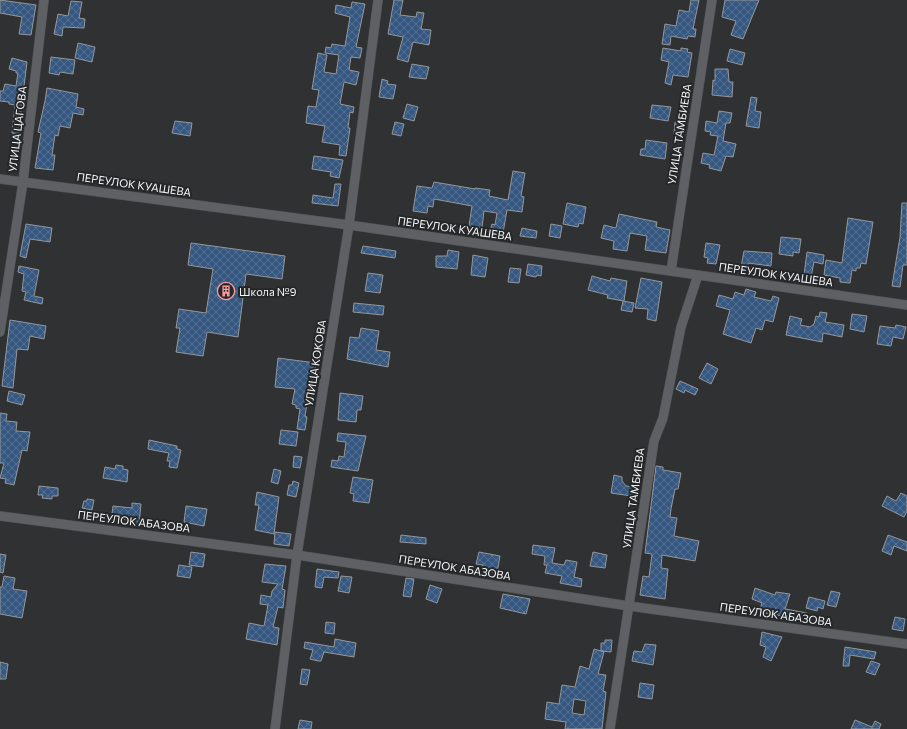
<svg xmlns="http://www.w3.org/2000/svg" width="907" height="729" font-family="Commissioner,sans-serif">
  <defs>
    <pattern id="building-cross-hatch" width="8" height="8" patternUnits="userSpaceOnUse"><rect width="8" height="8" fill="#365880"/><path d="M0 0l8 8M0 8l8-8" fill="none" stroke="#547193"/></pattern>
  </defs>
  <rect width="100%" height="100%" fill="#2f3133"/>
  <g fill="url(#building-cross-hatch)" stroke="#95979a" fill-rule="evenodd">
    <path d="M0,0L36,5L31,35L19,34L22,17L0,13Z"/>
    <path d="M394,0H403L400,15L416,17L417,12L424,13L421,29L431,30L429,45L413,42L408,62L397,59L403,37L388,34Z"/>
    <path d="M691,0H699L693,29H696L695,37L688,36L687,39L671,36L670,45L662,44L665,24L676,26L679,10L689,12Z"/>
    <path d="M725,0H759L743,39L731,35L736,21L722,17Z"/>
    <path d="M71,1L82,2L79,18L85,19L84,28L63,27L62,36L54,34L58,14L68,16Z"/>
    <path d="M352,2L365,4L356,47L362,48L360,58L351,57L349,70L359,72L356,85L344,82L340,104L354,107L353,113L350,112L348,128H350L346,156L339,155L340,145L322,142L325,126L306,123L308,106L316,107L319,90L312,89L318,53L327,55L324,72L336,74L339,55L325,53L326,47L331,48L332,44L345,46L350,17L335,13L336,5L351,8Z"/>
    <path d="M78,43L95,47L92,62L75,58Z"/>
    <path d="M663,48L681,51V48L688,49L687,52L692,53L688,77L673,75L671,85L665,83L669,62L661,60Z"/>
    <path d="M730,49L745,53L742,65L727,61Z"/>
    <path d="M51,57L75,60L73,74L60,72L59,75L49,73Z"/>
    <path d="M12,58L27,62L18,134L12,133L15,105L9,104V102L0,101V91H3L5,84L16,86L18,73H16V71L9,69Z"/>
    <path d="M412,64L429,67L426,79L409,77Z"/>
    <path d="M715,69H728L729,82H733L732,97L712,95L713,80L715,81Z"/>
    <path d="M382,79L388,81L387,84L396,85L393,99L379,97Z"/>
    <path d="M47,88L78,94L76,107L84,109L83,115L73,113L70,128L60,126L58,136L55,135L52,155H55L53,170L35,168L41,133L38,132L45,101Z"/>
    <path d="M751,97L757,98L755,111L761,112L759,128L746,126Z"/>
    <path d="M407,104L418,107L414,121L403,118Z"/>
    <path d="M652,105L671,107L668,121L650,118Z"/>
    <path d="M719,111L732,113L730,123H726L723,141L736,144L733,157L726,156L721,171L709,168L710,165L701,163L703,153L714,155L718,136L710,135L711,132L705,131L706,121L717,123Z"/>
    <path d="M175,121L192,123L190,136L172,133Z"/>
    <path d="M395,122L404,124L401,136L392,134Z"/>
    <path d="M675,122L683,123L681,136L674,134Z"/>
    <path d="M646,140L667,143L665,159L640,155L641,149H645Z"/>
    <path d="M314,156L343,160L339,178L330,176L331,172L312,169Z"/>
    <path d="M513,171L525,173L521,196L524,197L522,212L507,210L503,233L490,231L492,224L495,225L497,213L484,211L482,228L469,226L472,206L434,199L433,207L428,206L427,213L413,211L417,186L432,188L434,182L475,189V188L490,190L489,196L508,200Z"/>
    <path d="M335,184H341L338,206L312,203L313,195L333,198Z"/>
    <path d="M567,203L586,207L583,224L579,223L578,227L563,224Z"/>
    <path d="M902,203H907V265H903L900,287L892,286L900,237Z"/>
    <path d="M619,214L657,222L656,227L670,230L666,253L645,250L647,236L630,233L627,251L613,249L614,241L601,238L604,225L616,228Z"/>
    <path d="M848,218L873,222L866,264L861,263L860,268H856V271L852,270L850,283L840,282V278L824,275L826,260L842,263Z"/>
    <path d="M26,224L52,228L50,242L30,239L26,258L20,256Z"/>
    <path d="M551,224L562,226L560,238L549,236Z"/>
    <path d="M522,228L537,231L536,238L520,236Z"/>
    <path d="M781,237L801,239L799,253L793,252V256L779,254Z"/>
    <path d="M191,243L285,256L282,279L246,274L238,337L207,332L203,356L176,352L180,328H176L179,309L206,313L213,269L188,265Z"/>
    <path d="M706,243L720,245L716,264L707,263L708,258L704,257Z"/>
    <path d="M363,246L396,251L395,258L361,253Z"/>
    <path d="M448,250L459,252L457,269L436,267V256H447Z"/>
    <path d="M744,251L772,253L771,266L748,263L747,269L741,267Z"/>
    <path d="M807,252L824,255L823,264L814,262L811,277L804,275Z"/>
    <path d="M473,255L488,258L485,277L471,275Z"/>
    <path d="M528,264L542,266L541,276L537,275L536,277L526,275Z"/>
    <path d="M19,266L39,270L34,296L43,298L42,304L24,300L26,292L22,291L24,274L18,272Z"/>
    <path d="M510,268L521,269L519,283L508,282Z"/>
    <path d="M368,273L383,275L380,293L365,291Z"/>
    <path d="M592,276L610,281L611,278L627,281L624,301L607,298L608,295L588,290Z"/>
    <path d="M641,278L662,282L656,321L647,319L648,309L635,308Z"/>
    <path d="M746,289L756,292L754,297L771,301L773,296L779,298L773,322L765,320L762,330L756,328L751,343L723,334L730,310L716,306L719,295L733,299L735,292L744,295Z"/>
    <path d="M623,301L634,303L632,312L621,310Z"/>
    <path d="M354,303L384,306L383,315L353,312Z"/>
    <path d="M820,312L827,313L825,322L844,325L842,337L823,333L822,342L786,335L790,316L802,319L800,325L810,327L814,324L816,316L819,317Z"/>
    <path d="M852,314L867,316L864,332L850,329Z"/>
    <path d="M10,320L46,326L44,339L30,336L28,350L17,349L13,388L2,386Z"/>
    <path d="M896,325L906,327L903,339L893,337L891,346L877,344L880,326L895,328Z"/>
    <path d="M361,328L379,331L376,350L390,352L388,367L347,359L350,337L359,338Z"/>
    <path d="M278,358L316,363L313,391H309L305,416L307,417L305,430L297,429L300,409L296,408V405L292,404L295,389L275,387Z"/>
    <path d="M707,363L718,369L711,384L699,378Z"/>
    <path d="M680,381L698,389L695,395L685,390L684,393L676,389Z"/>
    <path d="M9,391L25,395L22,405L7,401Z"/>
    <path d="M340,393L363,396L361,410H357L356,422L338,420Z"/>
    <path d="M0,413L7,414L6,421L17,422L16,431L30,432L27,451L22,450L14,485L5,483L6,479L0,478L4,463H0Z"/>
    <path d="M281,430L298,432L296,446L279,444Z"/>
    <path d="M338,433L366,436L358,471L331,467L332,460L338,461L339,456L344,457L346,442L337,441Z"/>
    <path d="M149,440L177,446V449L181,450L177,468L169,467L170,461H167L169,453L148,449Z"/>
    <path d="M294,456L302,457L300,468L293,467Z"/>
    <path d="M116,465L123,466V469L128,470L127,482L103,478L105,467L115,469Z"/>
    <path d="M656,466L663,467V470L681,473L678,489H675L671,509L670,517L677,518L674,536L699,541L695,561L662,555L661,568L668,569L665,599L640,595L643,576L649,577L652,554L645,553Z"/>
    <path d="M274,469L281,471L278,484L271,482Z"/>
    <path d="M614,475L622,477V481L626,486L634,487L632,496L611,493Z"/>
    <path d="M353,477L373,480L369,503L353,501L354,494L350,493Z"/>
    <path d="M293,481L299,483L296,497L287,495L289,485H292Z"/>
    <path d="M39,486L58,488V496H52V499L42,498L43,495H38Z"/>
    <path d="M257,492L279,497L274,534L255,530L259,505H255Z"/>
    <path d="M901,493L907,496V511L904,517L882,506L887,496L896,501Z"/>
    <path d="M87,499L94,500L92,510L82,508L84,501H87Z"/>
    <path d="M132,503L141,504L139,525L130,524V520L118,519V522H111L113,506L132,508Z"/>
    <path d="M186,506L207,509L204,526L184,522Z"/>
    <path d="M275,532L291,534L289,546L274,544Z"/>
    <path d="M401,535L426,538V544L400,542Z"/>
    <path d="M888,535L907,542V551L894,546L891,555L882,551Z"/>
    <path d="M533,545L555,548L552,563L564,565L566,560L577,562L574,577L582,579L581,587L560,583L562,576L545,573L547,565H544L545,556L532,554Z"/>
    <path d="M191,552L205,554L203,567L189,565Z"/>
    <path d="M479,552L500,556L497,573L482,570L483,565L476,564Z"/>
    <path d="M593,552L607,555L605,568L590,566Z"/>
    <path d="M0,554L6,555L3,573L0,572Z"/>
    <path d="M265,564L286,566L282,589L285,590L283,608L278,607L273,627L279,628L277,645L246,639L249,623L264,626L268,605L260,604L261,595L271,597L272,591L278,584L262,582Z"/>
    <path d="M179,565L192,567L190,578L177,576Z"/>
    <path d="M317,569L339,572L338,578L324,577L322,588L315,587Z"/>
    <path d="M4,576L15,578L13,589L27,591L22,618L0,614V587H2Z"/>
    <path d="M341,576L352,577L349,593L338,591Z"/>
    <path d="M406,578L414,579L411,597L403,596Z"/>
    <path d="M430,585L442,589L437,603L426,599Z"/>
    <path d="M755,588L775,595L776,592L790,594L785,609L807,613L806,620L759,612L762,603L752,599Z"/>
    <path d="M831,591L840,593L836,607L827,605Z"/>
    <path d="M503,594L530,599L526,614L500,608Z"/>
    <path d="M809,597L825,601L823,609L818,607L817,611L806,608Z"/>
    <path d="M895,617L905,619L903,631L892,629Z"/>
    <path d="M326,622L335,623L334,634L325,633Z"/>
    <path d="M762,632L782,637L771,661L763,657L766,647L760,645Z"/>
    <path d="M335,639L356,643L354,657L324,652L321,661H318L310,659L313,650L304,648L305,642L334,647Z"/>
    <path d="M605,640H612L611,652L601,651L604,652L598,674L606,675L603,691L606,692L602,729H565L566,722L545,719L547,702L559,704L562,685L575,687L580,666L589,669L594,649L601,651V643H605ZM574,699L586,701L584,715L572,713Z"/>
    <path d="M645,644L656,645L653,665L632,661L634,651L642,652Z"/>
    <path d="M845,647L876,652L874,659L850,655L849,666H843Z"/>
    <path d="M871,661L880,664L875,675L866,672Z"/>
    <path d="M0,662L8,664L6,679H0Z"/>
    <path d="M302,669L310,670L307,685L300,684Z"/>
    <path d="M640,683L654,685L652,699L638,697Z"/>
    <path d="M300,720L312,722L311,729H298Z"/>
    <path d="M855,720L872,727L875,721L881,724L879,729H851Z"/>
  </g>
  <g fill="none" stroke-linecap="round" stroke-linejoin="round">
    <defs>
      <g id="minor">
        <path d="M0,179L349,225L907,305"/>
        <path d="M671,271L712,0"/>
        <path d="M0,332L23,182L44,0"/>
        <path d="M0,516L297,555L629,606L907,644"/>
        <path d="M275,729L297,555L349,225L378,0"/>
        <path d="M610,729L654,441L663,418L681,327L698,275"/>
      </g>
    </defs>
    <use href="#minor" stroke="#4c4e50" stroke-width="10"/>
    <use href="#minor" stroke="#5e6063" stroke-width="9"/>
  </g>
  <defs>
    <symbol id="building-ring" viewBox="-11 -11 22 22"><circle r="9.5" fill="#252729" stroke="#f59b9e" stroke-width="1.5"/><path d="M-4-6H4V6H1V3H-1V6H-4ZM-2.5-4.3h1.7v1.8h-1.7ZM.8-4.3h1.7v1.8H.8ZM-2.5-1h1.7V.8h-1.7ZM.8-1h1.7V.8H.8Z" fill="#f59b9e"/></symbol>
  </defs>
  <g fill-rule="evenodd">
    <use href="#building-ring" x="216" y="281" width="20" height="20"/>
  </g>
  <g text-anchor="middle" dominant-baseline="central" stroke-width="4" stroke-linejoin="round" paint-order="stroke">
    <g font-size="11" fill="#f4f5f6" stroke="#252729">
      <text transform="translate(17 129) rotate(-83)">УЛИЦА ЦАГОВА</text>
      <text transform="translate(679 134) rotate(-81)">УЛИЦА ТАМБИЕВА</text>
      <text transform="translate(134 184) rotate(8)">ПЕРЕУЛОК КУАШЕВА</text>
      <text transform="translate(455 228) rotate(8)">ПЕРЕУЛОК КУАШЕВА</text>
      <text transform="translate(776 274) rotate(8)">ПЕРЕУЛОК КУАШЕВА</text>
      <text transform="translate(315 363) rotate(-81)">УЛИЦА КОКОВА</text>
      <text transform="translate(633 498) rotate(-82)">УЛИЦА ТАМБИЕВА</text>
      <text transform="translate(134 521) rotate(7)">ПЕРЕУЛОК АБАЗОВА</text>
      <text transform="translate(455 567) rotate(9)">ПЕРЕУЛОК АБАЗОВА</text>
      <text transform="translate(776 614) rotate(8)">ПЕРЕУЛОК АБАЗОВА</text>
    </g>
    <g font-size="11" fill="#f4f5f6" stroke="#252729" text-anchor="start">
      <text x="239" y="291">Школа №9</text>
    </g>
  </g>
</svg>
